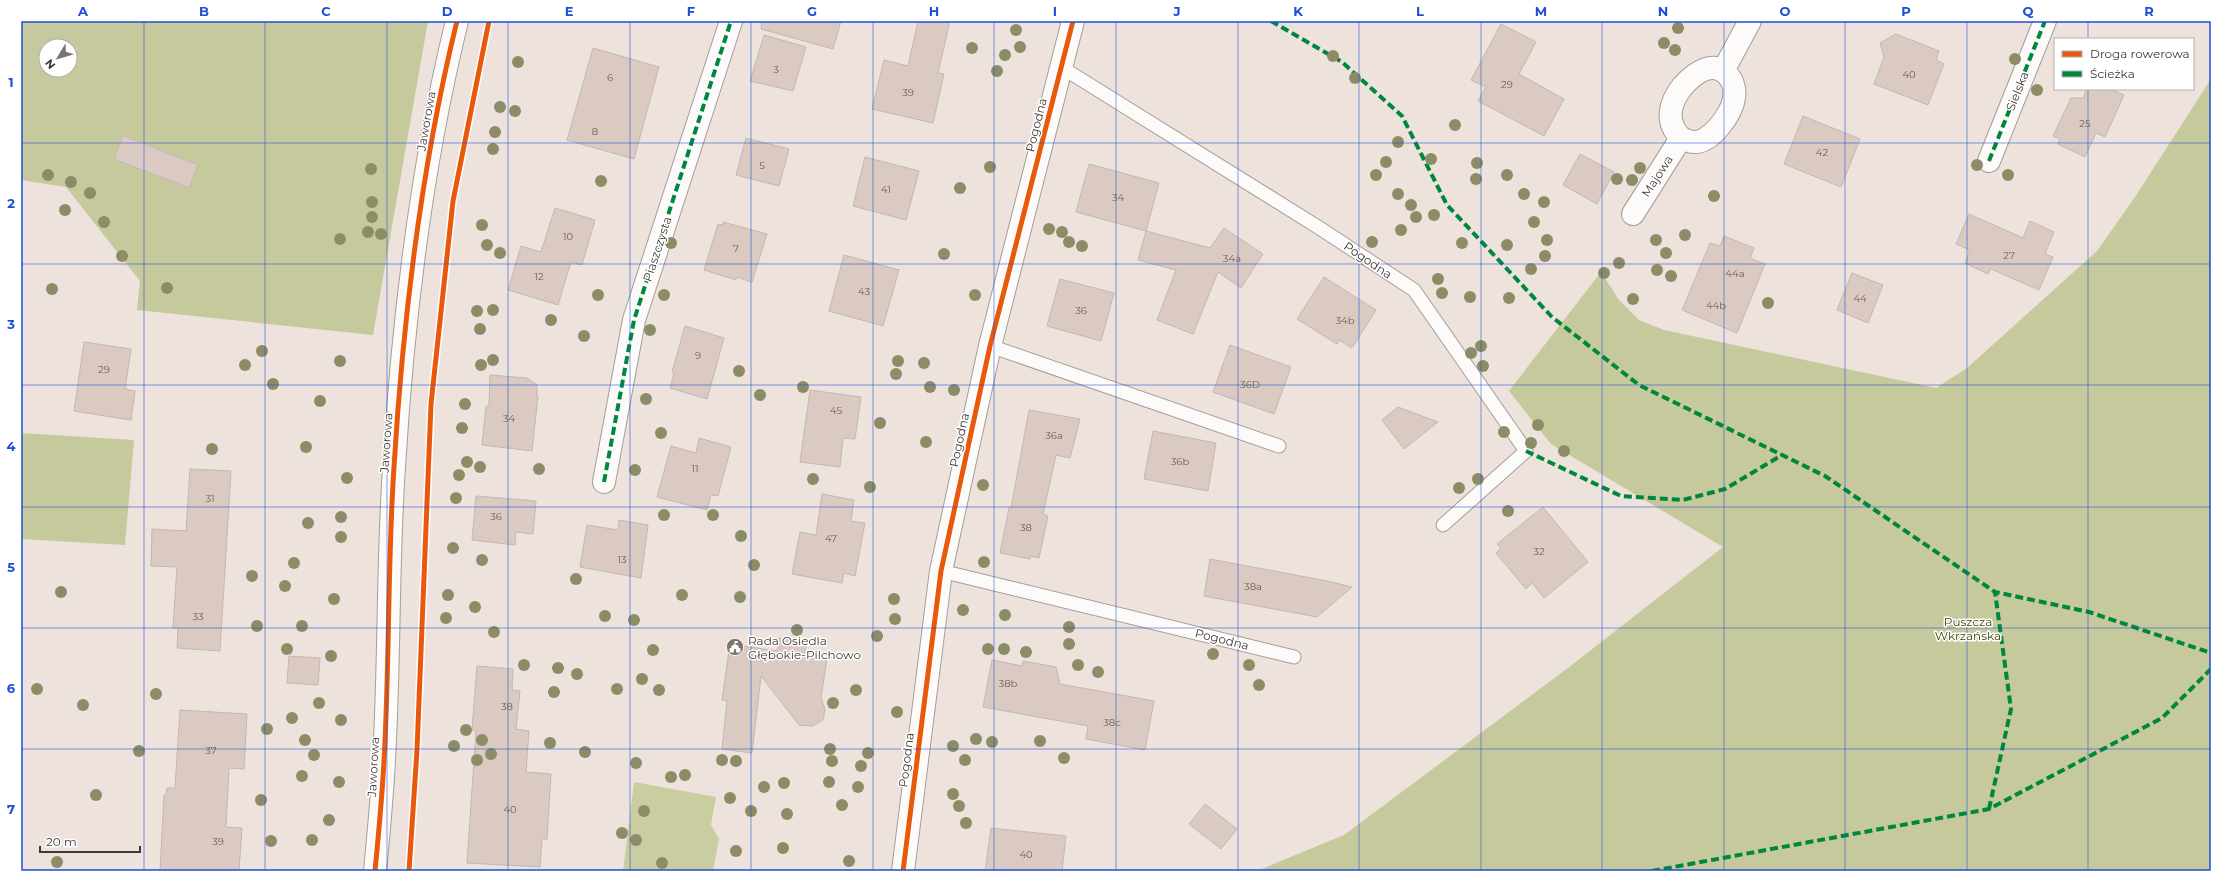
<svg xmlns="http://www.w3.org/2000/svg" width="2232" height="892" font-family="Montserrat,sans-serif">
  <rect width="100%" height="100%" fill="#ede2dc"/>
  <path fill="#cacda0" d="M634,782L716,797L711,825L719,839L713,871H623Z"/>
  <g fill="#c6c99b" fill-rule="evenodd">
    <path d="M21,21H428L373,335L137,310L140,281L66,187L21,180ZM46,46H70V70H46Z"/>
    <path d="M2211,79V871H1257L1344,835L1568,668L1723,547L1551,444L1509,391L1601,272L1619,300L1639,320L1664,330L1936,388L1967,368L2097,251L2135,197Z"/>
    <path d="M21,433L134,440L125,545L21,539Z"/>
  </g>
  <g fill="#dacac1" stroke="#c1b8b4">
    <path d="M762,21H841L833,49L761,29Z"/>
    <path d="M918,21H950L938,73L944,74L933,123L872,109L884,60L908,66Z"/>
    <path d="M1501,24L1536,42L1519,74L1564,99L1544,136L1478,101L1486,87L1471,80Z"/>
    <path d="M1896,34L1939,51L1936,60L1944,64L1928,105L1874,84L1884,57L1880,43Z"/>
    <path d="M764,35L806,47L793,91L750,81Z"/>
    <path d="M593,48L659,67L634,159L567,140Z"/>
    <path d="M2087,89H2110L2124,95L2105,137L2096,133L2085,157L2058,144L2060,139L2053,136L2071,98H2083Z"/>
    <path d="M1803,116L1860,139L1841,187L1784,164Z"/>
    <path d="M123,135L198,165L189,188L114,159Z"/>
    <path d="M746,138L789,149L779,186L736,175Z"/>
    <path d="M1580,154L1614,172L1597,204L1563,185Z"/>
    <path d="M865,157L919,171L906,220L853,206Z"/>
    <path d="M1089,164L1159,183L1146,231L1076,212Z"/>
    <path d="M555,208L595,220L582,265L571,262L558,305L508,290L521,246L541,252Z"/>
    <path d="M1969,214L2023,238L2030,221L2054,232L2045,254L2053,257L2039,290L1991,269L1988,274L1965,263L1970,250L1956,244Z"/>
    <path d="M723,222L767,234L752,282L736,277V280L704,270L718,224L723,225Z"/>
    <path d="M1224,228L1263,254L1241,288L1218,272L1193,334L1157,320L1176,270L1138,260L1146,231L1210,248Z"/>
    <path d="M1724,236L1754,248L1750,258L1765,264L1737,333L1682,310L1710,243L1720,246Z"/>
    <path d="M844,255L899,270L883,326L829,311Z"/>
    <path d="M1852,273L1883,285L1868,323L1837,310Z"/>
    <path d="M1324,277L1376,310L1352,348L1339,340L1337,344L1297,319Z"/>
    <path d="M1060,279L1114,293L1101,341L1047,326Z"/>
    <path d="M685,326L724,338L707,399L670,388L674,373L672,372Z"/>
    <path d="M84,342L131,349L125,389L135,391L131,420L74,411Z"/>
    <path d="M1230,345L1291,367L1274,414L1213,392Z"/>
    <path d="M490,375L527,378L537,385V396H538L532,451L482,445L486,406L489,407Z"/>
    <path d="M810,390L861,397L855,439L843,438L840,467L800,462Z"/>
    <path d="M1398,407L1438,422L1404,449L1382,420Z"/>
    <path d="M1029,410L1080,419L1070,458L1056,455L1043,514L1048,516L1039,558L1030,556V559L1000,553L1009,508H1011Z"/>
    <path d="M1153,431L1216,443L1208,491L1144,479Z"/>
    <path d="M699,438L731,447L718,496L711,495L707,510L657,497L671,446L696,453Z"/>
    <path d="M190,469L231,471L220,651L177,648L178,628H173L177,567L151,566L152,529L186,531Z"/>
    <path d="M822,494L854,500L851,521L865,523L855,576L844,573L842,583L792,574L800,532L816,535Z"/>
    <path d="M476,496L536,501L533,534L516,532L515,545L472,540Z"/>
    <path d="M1543,507L1588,562L1544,598L1532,583L1526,589L1496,553L1501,548L1497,544Z"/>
    <path d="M619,520L648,525L641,578L580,567L587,525L618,530Z"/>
    <path d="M1210,559L1327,581L1352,587L1317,617L1204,596Z"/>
    <path d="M779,638L807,642L804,655L827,658L821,698L825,709L823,720L813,726L799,725L761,676L752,753L722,749L727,701L722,700L730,644L777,651Z"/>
    <path d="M289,656L320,658L318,685L287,683Z"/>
    <path d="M992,660L1022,666L1023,661L1056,667L1060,684L1154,701L1145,750L1086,739L1088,726L983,707Z"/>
    <path d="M477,666L513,669L512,690L520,691L516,729L529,731L526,772L551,774L547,839H542L540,867L467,863L476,731L472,730Z"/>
    <path d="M180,710L247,714L244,769L229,768L226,827L242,828L239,871H160L164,795H166L167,788H175Z"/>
    <path d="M1205,804L1237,829L1221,849L1189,824Z"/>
    <path d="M991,828L1066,836L1062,871H985Z"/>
  </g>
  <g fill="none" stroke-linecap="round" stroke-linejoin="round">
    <defs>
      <g id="service">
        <path d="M1061,67L1318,227L1414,290L1526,451L1443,525"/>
        <path d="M990,346L1279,446"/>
        <path d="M941,571L1294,657"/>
      </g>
      <g id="minor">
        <path d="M1723,71L1750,21"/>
        <path d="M1989,161L2045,21"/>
        <path d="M1633,214L1681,138C1665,122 1669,104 1682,87C1689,79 1696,72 1706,69C1724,63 1737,82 1734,98C1732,114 1710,144 1693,142C1689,142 1684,139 1681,138"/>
        <path d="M604,482L634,320L731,21"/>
        <path d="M375,871C378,840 381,808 383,777C390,674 387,570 394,467C403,318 421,167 457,21"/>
        <path d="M903,871L941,571L990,346L1073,21"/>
      </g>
    </defs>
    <use href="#service" stroke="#a69d98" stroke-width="15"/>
    <use href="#minor" stroke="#a69d98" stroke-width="24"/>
    <use href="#service" stroke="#fcfbfa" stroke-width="13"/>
    <use href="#minor" stroke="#fcfbfa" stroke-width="22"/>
    <g stroke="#00873e" stroke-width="4" stroke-dasharray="8 4" stroke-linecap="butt">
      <path d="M1271,21L1342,62L1402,116L1447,205L1552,317L1639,385L1825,476L1995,592L2089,612L2211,653"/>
      <path d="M1989,161L2045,21"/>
      <path d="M1526,451L1621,496L1683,500L1725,489L1782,455"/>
      <path d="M604,482L634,320L731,21"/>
      <path d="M1989,809L2011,709L1995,592"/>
      <path d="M1652,871L1989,809L2162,718L2211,669"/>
    </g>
    <defs>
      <g id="cycleway">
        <path d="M375,871C378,840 381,808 383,777C390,674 387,570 394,467C403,318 421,167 457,21"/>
        <path d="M409,871L417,750L431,404L453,201L489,21"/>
        <path d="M903,871L941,571L990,346L1073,21"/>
      </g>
    </defs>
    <use href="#cycleway" stroke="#fff" stroke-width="8"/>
    <use href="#cycleway" stroke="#e8590c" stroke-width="5"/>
  </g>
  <g fill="#8c8c67">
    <circle cx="1678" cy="28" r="6"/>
    <circle cx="1016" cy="30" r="6"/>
    <circle cx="1664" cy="43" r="6"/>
    <circle cx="1020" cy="47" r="6"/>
    <circle cx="972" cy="48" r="6"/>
    <circle cx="1675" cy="50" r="6"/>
    <circle cx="1005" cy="55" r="6"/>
    <circle cx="1333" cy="56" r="6"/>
    <circle cx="2015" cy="59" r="6"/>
    <circle cx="518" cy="62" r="6"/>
    <circle cx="997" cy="71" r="6"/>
    <circle cx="1355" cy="78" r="6"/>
    <circle cx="2037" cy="90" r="6"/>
    <circle cx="500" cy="107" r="6"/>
    <circle cx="515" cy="111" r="6"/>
    <circle cx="1455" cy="125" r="6"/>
    <circle cx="495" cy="132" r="6"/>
    <circle cx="1398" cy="142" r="6"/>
    <circle cx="493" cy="149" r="6"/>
    <circle cx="1431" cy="159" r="6"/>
    <circle cx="1386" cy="162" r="6"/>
    <circle cx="1477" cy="163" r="6"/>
    <circle cx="1977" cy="165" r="6"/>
    <circle cx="990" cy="167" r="6"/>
    <circle cx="1640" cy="168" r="6"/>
    <circle cx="371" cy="169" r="6"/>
    <circle cx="48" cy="175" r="6"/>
    <circle cx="1376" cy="175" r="6"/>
    <circle cx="1507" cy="175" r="6"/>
    <circle cx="2008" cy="175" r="6"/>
    <circle cx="1476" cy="179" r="6"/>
    <circle cx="1617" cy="179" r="6"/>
    <circle cx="1632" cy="180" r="6"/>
    <circle cx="601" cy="181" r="6"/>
    <circle cx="71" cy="182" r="6"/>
    <circle cx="960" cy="188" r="6"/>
    <circle cx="90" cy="193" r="6"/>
    <circle cx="1398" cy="194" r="6"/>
    <circle cx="1524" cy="194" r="6"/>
    <circle cx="1714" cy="196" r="6"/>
    <circle cx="372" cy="202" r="6"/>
    <circle cx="1544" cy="202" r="6"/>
    <circle cx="1411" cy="205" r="6"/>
    <circle cx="65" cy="210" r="6"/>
    <circle cx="1434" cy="215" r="6"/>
    <circle cx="372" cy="217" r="6"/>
    <circle cx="1416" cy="217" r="6"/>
    <circle cx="104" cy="222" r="6"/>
    <circle cx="1534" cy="222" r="6"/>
    <circle cx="482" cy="225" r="6"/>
    <circle cx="1049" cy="229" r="6"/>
    <circle cx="1401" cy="230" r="6"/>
    <circle cx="368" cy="232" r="6"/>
    <circle cx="1062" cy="232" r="6"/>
    <circle cx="381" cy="234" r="6"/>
    <circle cx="1685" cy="235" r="6"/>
    <circle cx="340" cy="239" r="6"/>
    <circle cx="1547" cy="240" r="6"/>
    <circle cx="1656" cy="240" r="6"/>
    <circle cx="1069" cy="242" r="6"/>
    <circle cx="1372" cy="242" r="6"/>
    <circle cx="671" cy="243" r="6"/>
    <circle cx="1462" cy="243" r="6"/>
    <circle cx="487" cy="245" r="6"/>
    <circle cx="1507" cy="245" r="6"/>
    <circle cx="1082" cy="246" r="6"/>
    <circle cx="500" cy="253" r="6"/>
    <circle cx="1666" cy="253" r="6"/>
    <circle cx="944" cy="254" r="6"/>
    <circle cx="122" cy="256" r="6"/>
    <circle cx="1545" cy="256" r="6"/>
    <circle cx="1619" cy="263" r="6"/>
    <circle cx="1531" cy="269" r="6"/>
    <circle cx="1657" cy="270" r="6"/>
    <circle cx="1604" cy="273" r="6"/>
    <circle cx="1671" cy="276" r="6"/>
    <circle cx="1438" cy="279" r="6"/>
    <circle cx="167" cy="288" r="6"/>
    <circle cx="52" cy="289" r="6"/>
    <circle cx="1442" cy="293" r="6"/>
    <circle cx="598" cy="295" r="6"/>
    <circle cx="664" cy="295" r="6"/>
    <circle cx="975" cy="295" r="6"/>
    <circle cx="1470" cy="297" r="6"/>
    <circle cx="1509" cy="298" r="6"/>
    <circle cx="1633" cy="299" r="6"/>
    <circle cx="1768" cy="303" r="6"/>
    <circle cx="493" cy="310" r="6"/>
    <circle cx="477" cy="311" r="6"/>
    <circle cx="551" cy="320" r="6"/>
    <circle cx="480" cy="329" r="6"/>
    <circle cx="650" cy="330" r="6"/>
    <circle cx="584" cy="336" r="6"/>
    <circle cx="1481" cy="346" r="6"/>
    <circle cx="262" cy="351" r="6"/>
    <circle cx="1471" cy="353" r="6"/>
    <circle cx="493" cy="360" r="6"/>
    <circle cx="340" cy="361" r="6"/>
    <circle cx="898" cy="361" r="6"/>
    <circle cx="924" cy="363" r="6"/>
    <circle cx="245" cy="365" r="6"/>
    <circle cx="481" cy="365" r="6"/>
    <circle cx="1483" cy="366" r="6"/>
    <circle cx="739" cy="371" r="6"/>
    <circle cx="896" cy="374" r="6"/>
    <circle cx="273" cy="384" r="6"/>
    <circle cx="803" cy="387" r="6"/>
    <circle cx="930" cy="387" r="6"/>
    <circle cx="954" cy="390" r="6"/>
    <circle cx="760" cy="395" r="6"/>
    <circle cx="646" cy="399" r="6"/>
    <circle cx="320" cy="401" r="6"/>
    <circle cx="465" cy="404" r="6"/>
    <circle cx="880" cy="423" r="6"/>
    <circle cx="1538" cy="425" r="6"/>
    <circle cx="462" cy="428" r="6"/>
    <circle cx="1504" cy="432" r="6"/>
    <circle cx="661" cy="433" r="6"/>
    <circle cx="926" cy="442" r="6"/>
    <circle cx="1531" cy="443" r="6"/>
    <circle cx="306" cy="447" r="6"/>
    <circle cx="212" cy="449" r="6"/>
    <circle cx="1564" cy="451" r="6"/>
    <circle cx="467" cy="462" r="6"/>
    <circle cx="480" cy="467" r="6"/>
    <circle cx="539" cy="469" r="6"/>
    <circle cx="635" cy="470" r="6"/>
    <circle cx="459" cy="475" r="6"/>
    <circle cx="347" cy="478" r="6"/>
    <circle cx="813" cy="479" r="6"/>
    <circle cx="1478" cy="479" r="6"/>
    <circle cx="983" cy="485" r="6"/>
    <circle cx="870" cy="487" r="6"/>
    <circle cx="1459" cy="488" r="6"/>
    <circle cx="456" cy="498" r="6"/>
    <circle cx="1508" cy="511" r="6"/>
    <circle cx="664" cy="515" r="6"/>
    <circle cx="713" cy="515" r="6"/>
    <circle cx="341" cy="517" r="6"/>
    <circle cx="308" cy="523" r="6"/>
    <circle cx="741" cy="536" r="6"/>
    <circle cx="341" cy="537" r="6"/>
    <circle cx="453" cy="548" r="6"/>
    <circle cx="482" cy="560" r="6"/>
    <circle cx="984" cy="562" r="6"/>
    <circle cx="294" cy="563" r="6"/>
    <circle cx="754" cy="565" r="6"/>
    <circle cx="252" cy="576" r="6"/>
    <circle cx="576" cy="579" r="6"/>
    <circle cx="285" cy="586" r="6"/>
    <circle cx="61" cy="592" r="6"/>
    <circle cx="448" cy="595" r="6"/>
    <circle cx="682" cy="595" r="6"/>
    <circle cx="740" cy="597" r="6"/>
    <circle cx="334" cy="599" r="6"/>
    <circle cx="894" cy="599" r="6"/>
    <circle cx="475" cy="607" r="6"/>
    <circle cx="963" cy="610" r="6"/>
    <circle cx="1005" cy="615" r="6"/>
    <circle cx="605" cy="616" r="6"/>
    <circle cx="446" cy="618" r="6"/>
    <circle cx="895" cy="619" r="6"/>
    <circle cx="634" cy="620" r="6"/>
    <circle cx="257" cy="626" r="6"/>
    <circle cx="302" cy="626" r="6"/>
    <circle cx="1069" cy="627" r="6"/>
    <circle cx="797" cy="630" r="6"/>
    <circle cx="494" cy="632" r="6"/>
    <circle cx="877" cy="636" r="6"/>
    <circle cx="1069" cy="644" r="6"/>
    <circle cx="287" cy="649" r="6"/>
    <circle cx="988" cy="649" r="6"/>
    <circle cx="1004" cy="649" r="6"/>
    <circle cx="653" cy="650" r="6"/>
    <circle cx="1026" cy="652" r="6"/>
    <circle cx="1213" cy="654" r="6"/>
    <circle cx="331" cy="656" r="6"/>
    <circle cx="524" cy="665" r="6"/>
    <circle cx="1078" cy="665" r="6"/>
    <circle cx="1249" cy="665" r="6"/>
    <circle cx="558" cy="668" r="6"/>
    <circle cx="1098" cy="672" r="6"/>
    <circle cx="577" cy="674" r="6"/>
    <circle cx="642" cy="679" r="6"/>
    <circle cx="1259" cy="685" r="6"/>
    <circle cx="37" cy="689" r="6"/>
    <circle cx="617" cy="689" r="6"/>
    <circle cx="659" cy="690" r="6"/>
    <circle cx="856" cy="690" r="6"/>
    <circle cx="554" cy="692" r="6"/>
    <circle cx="156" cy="694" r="6"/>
    <circle cx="319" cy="703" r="6"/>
    <circle cx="833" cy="703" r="6"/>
    <circle cx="83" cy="705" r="6"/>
    <circle cx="897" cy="712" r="6"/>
    <circle cx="292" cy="718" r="6"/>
    <circle cx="341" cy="720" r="6"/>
    <circle cx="267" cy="729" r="6"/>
    <circle cx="466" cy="730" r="6"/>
    <circle cx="976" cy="739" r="6"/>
    <circle cx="305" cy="740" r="6"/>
    <circle cx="482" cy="740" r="6"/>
    <circle cx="1040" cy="741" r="6"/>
    <circle cx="992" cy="742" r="6"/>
    <circle cx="550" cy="743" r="6"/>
    <circle cx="454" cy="746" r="6"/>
    <circle cx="953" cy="746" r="6"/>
    <circle cx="830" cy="749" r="6"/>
    <circle cx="139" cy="751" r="6"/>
    <circle cx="585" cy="752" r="6"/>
    <circle cx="868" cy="753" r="6"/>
    <circle cx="491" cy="754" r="6"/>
    <circle cx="314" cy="755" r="6"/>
    <circle cx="1064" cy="758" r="6"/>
    <circle cx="477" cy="760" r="6"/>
    <circle cx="722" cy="760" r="6"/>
    <circle cx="965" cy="760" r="6"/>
    <circle cx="736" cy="761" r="6"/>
    <circle cx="832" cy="761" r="6"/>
    <circle cx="636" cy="763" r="6"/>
    <circle cx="861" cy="766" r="6"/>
    <circle cx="685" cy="775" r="6"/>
    <circle cx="302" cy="776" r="6"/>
    <circle cx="671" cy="777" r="6"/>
    <circle cx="339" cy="782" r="6"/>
    <circle cx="829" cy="782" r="6"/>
    <circle cx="784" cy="783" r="6"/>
    <circle cx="764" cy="787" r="6"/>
    <circle cx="858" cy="787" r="6"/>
    <circle cx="953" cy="794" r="6"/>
    <circle cx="96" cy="795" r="6"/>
    <circle cx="730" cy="798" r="6"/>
    <circle cx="261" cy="800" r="6"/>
    <circle cx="842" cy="805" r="6"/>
    <circle cx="959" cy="806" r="6"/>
    <circle cx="644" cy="811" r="6"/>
    <circle cx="751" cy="811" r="6"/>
    <circle cx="787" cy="814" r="6"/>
    <circle cx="329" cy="820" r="6"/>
    <circle cx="966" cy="823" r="6"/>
    <circle cx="622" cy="833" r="6"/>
    <circle cx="312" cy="840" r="6"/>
    <circle cx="636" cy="840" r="6"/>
    <circle cx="271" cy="841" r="6"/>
    <circle cx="783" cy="848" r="6"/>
    <circle cx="736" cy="851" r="6"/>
    <circle cx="849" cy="861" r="6"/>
    <circle cx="57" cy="862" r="6"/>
    <circle cx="662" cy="863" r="6"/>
  </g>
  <path fill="none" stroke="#1d4ed8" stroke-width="1" stroke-opacity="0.55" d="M144,21V871M265,21V871M387,21V871M508,21V871M630,21V871M751,21V871M873,21V871M994,21V871M1116,21V871M1238,21V871M1359,21V871M1481,21V871M1602,21V871M1724,21V871M1845,21V871M1967,21V871M2088,21V39M2088,89V871M21,143H2211M21,264H2211M21,385H2211M21,507H2211M21,628H2211M21,749H2211"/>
  <defs>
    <symbol id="civic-disc" viewBox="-11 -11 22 22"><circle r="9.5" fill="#7d746f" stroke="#fff"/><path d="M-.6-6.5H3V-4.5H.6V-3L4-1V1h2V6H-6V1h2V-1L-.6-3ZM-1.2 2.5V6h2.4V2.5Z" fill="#fff"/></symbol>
  </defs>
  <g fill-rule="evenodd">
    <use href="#civic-disc" x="725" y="637" width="20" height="20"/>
  </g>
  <g text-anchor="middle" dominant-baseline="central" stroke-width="3" stroke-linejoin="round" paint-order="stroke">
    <g font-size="10" fill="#695f5a">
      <text x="776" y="69">3</text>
      <text x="1909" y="74">40</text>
      <text x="610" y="77">6</text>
      <text x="1507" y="84">29</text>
      <text x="908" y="92">39</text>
      <text x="2085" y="123">25</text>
      <text x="595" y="131">8</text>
      <text x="1822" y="152">42</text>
      <text x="762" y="165">5</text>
      <text x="886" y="189">41</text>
      <text x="1118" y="197">34</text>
      <text x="568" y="236">10</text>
      <text x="736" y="248">7</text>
      <text x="2009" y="255">27</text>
      <text x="1232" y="258">34a</text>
      <text x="1735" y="273">44a</text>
      <text x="539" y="276">12</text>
      <text x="864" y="291">43</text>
      <text x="1860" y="298">44</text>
      <text x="1716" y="305">44b</text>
      <text x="1081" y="310">36</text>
      <text x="1345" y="320">34b</text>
      <text x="698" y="355">9</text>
      <text x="104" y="369">29</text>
      <text x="1250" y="384">36D</text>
      <text x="836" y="410">45</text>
      <text x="509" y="418">34</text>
      <text x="1054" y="435">36a</text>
      <text x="1180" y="461">36b</text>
      <text x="695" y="468">11</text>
      <text x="210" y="498">31</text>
      <text x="496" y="516">36</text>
      <text x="1026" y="527">38</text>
      <text x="831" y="538">47</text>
      <text x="1539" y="551">32</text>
      <text x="622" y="559">13</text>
      <text x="1253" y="586">38a</text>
      <text x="198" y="616">33</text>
      <text x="1008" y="683">38b</text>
      <text x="507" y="706">38</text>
      <text x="1112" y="722">38c</text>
      <text x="211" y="750">37</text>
      <text x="510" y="809">40</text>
      <text x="218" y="841">39</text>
      <text x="1026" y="854">40</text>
    </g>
    <g font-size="12" fill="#403834" stroke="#fff">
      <text transform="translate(2017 91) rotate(-68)">Sielska</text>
      <text transform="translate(426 121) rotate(-80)">Jaworowa</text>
      <text transform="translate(1036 125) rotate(-76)">Pogodna</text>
      <text transform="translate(1657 176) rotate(-57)">Majowa</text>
      <text transform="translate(657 249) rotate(-72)">Piaszczysta</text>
      <text transform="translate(1368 260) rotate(34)">Pogodna</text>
      <text transform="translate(959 440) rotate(-78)">Pogodna</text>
      <text transform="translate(386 443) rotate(-86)">Jaworowa</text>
      <text transform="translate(1222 639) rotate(14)">Pogodna</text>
      <text transform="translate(906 760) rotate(-83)">Pogodna</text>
      <text transform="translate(373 767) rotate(-87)">Jaworowa</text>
    </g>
    <g font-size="12" fill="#3d4608" stroke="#fff">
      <text x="1968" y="621">Puszcza<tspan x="1968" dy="14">Wkrzańska</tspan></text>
    </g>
    <g font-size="12" fill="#403834" stroke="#fff" text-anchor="start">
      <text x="748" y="640">Rada Osiedla<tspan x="748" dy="14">Głębokie-Pilchowo</tspan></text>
    </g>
  </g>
  <rect width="2232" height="892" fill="none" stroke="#ffffff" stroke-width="44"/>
  <rect x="2054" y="38" width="140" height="52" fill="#ffffff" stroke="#b3afae"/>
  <rect x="2062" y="51" width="20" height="6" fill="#e8590c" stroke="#b3afae"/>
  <text x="2090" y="58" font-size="12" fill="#403834">Droga rowerowa</text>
  <rect x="2062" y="71" width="20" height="6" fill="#00873e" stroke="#b3afae"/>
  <text x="2090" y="78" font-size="12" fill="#403834">Ścieżka</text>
  <g transform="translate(58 58) rotate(232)"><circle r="19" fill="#ffffff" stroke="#b3afae"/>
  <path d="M0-3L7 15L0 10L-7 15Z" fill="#7d746f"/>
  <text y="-6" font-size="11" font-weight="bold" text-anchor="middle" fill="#403834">N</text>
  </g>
  <path d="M40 846v6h100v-6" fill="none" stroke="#403834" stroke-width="2"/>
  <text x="46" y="846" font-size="12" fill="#403834" stroke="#ffffff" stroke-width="3" paint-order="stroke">20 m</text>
  <rect x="22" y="22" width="2188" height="848" fill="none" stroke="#1d4ed8" stroke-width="1.5"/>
  <g font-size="13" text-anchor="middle" font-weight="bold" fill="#1d4ed8">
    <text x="83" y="16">A</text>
    <text x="204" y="16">B</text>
    <text x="326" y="16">C</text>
    <text x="447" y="16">D</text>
    <text x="569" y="16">E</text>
    <text x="691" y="16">F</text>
    <text x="812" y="16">G</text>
    <text x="934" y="16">H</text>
    <text x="1055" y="16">I</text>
    <text x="1177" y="16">J</text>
    <text x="1298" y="16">K</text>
    <text x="1420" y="16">L</text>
    <text x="1541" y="16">M</text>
    <text x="1663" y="16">N</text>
    <text x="1785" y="16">O</text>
    <text x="1906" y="16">P</text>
    <text x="2028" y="16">Q</text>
    <text x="2149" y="16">R</text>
    <text x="11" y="87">1</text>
    <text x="11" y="208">2</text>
    <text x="11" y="329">3</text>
    <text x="11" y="451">4</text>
    <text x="11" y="572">5</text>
    <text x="11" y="693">6</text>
    <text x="11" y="814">7</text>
  </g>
</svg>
